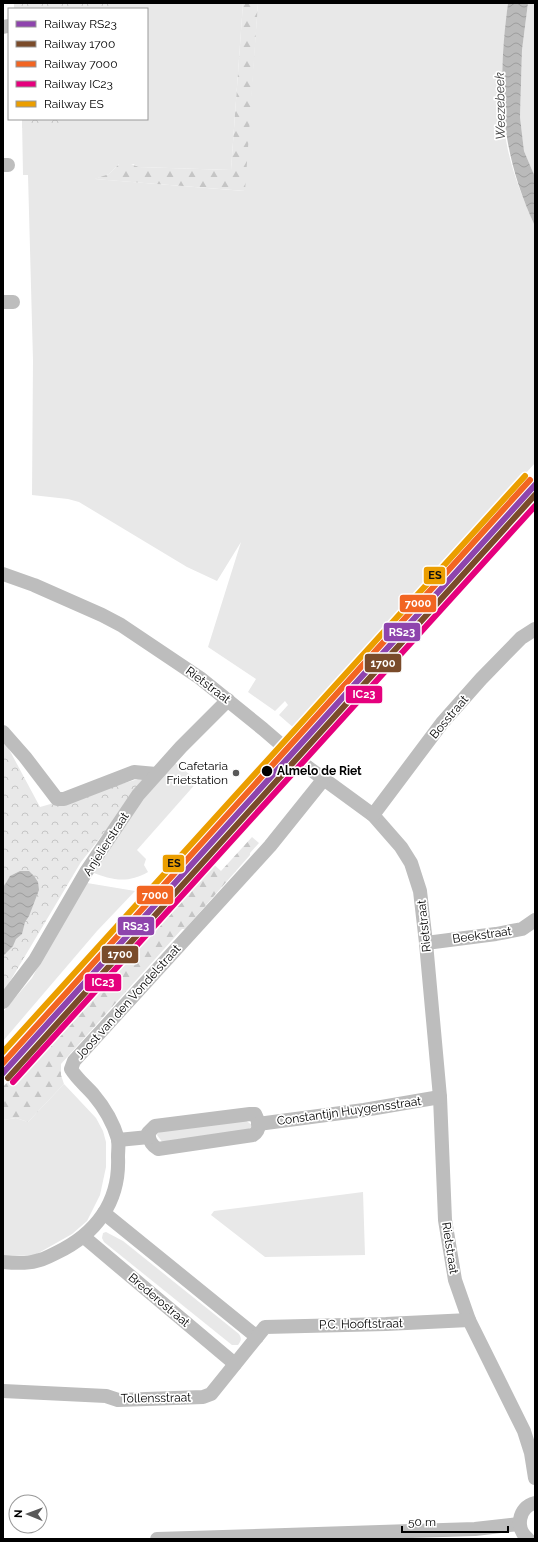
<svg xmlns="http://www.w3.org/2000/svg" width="538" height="1542" font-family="Raleway,sans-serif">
  <defs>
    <pattern id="forest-firs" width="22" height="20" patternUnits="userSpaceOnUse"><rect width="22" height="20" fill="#e8e8e8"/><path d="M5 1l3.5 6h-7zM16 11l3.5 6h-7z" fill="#c5c5c5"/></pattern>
    <pattern id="park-crowns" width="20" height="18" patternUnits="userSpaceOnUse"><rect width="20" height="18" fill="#e8e8e8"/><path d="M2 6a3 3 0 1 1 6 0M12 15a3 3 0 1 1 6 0" fill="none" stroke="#c5c5c5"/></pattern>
    <pattern id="water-waves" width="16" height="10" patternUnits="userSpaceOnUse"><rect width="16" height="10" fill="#bababa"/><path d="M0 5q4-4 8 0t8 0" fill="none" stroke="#9e9e9e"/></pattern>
  </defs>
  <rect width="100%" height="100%" fill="#fff"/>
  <g fill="#e8e8e8">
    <path d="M14,3H243L231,170L139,167L133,164H119L109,174L95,179L244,191L258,3H508C502,48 500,94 506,140C511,170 523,199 535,226V463L295,729L279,715L288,705L285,701L275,711L248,692L256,679L208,647L241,542L217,581L187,567L79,502L68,499L32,495L33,360L28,175H23L22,119H147V9H14Z"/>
    <path d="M528,3H535V177L524,151L520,117L522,50Z"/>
    <path d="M175,763L198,781L137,850L146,859L144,865L148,872C127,884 112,880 91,872L132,812Z"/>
    <path d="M87,883L135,891L97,931L3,1041V1012L32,978L68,911Z"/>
    <path d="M64,1084L96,1118L103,1131L106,1142V1167L100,1195L87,1221L72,1234L35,1255H3V1120L16,1118L28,1122Z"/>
    <path d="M245,1120L252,1125L249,1131L163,1143L157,1135L161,1128Z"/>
    <path d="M363,1192L365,1255L265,1257L211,1215L214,1211Z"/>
    <path d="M106,1232L123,1241L239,1334C242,1339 241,1341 238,1345H232L104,1242L102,1238L103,1233Z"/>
  </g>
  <g fill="url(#forest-firs)">
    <path d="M243,3H258L245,191L94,179L109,174L119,164L126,162L139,167L231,170Z"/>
    <path d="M252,837L259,843L250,853V855L185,929H182L61,1064V1075L64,1084L28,1122L16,1118L3,1120V1087L209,860L221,871Z"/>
  </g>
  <g fill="url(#park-crowns)">
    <rect x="14" y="3" width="105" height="6"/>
    <path d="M22,119H69L51,128H22Z"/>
    <path d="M3,738L40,807L149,776L81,862L3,993Z"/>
  </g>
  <g fill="url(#water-waves)">
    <path d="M508,3H528L522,50L520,117L524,151L535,177V226C500,151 497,85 508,3Z"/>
    <path d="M20,871H29L34,876L38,882L39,890L29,916L25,922L22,934L16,939L13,946L3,956V888L10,876Z"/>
  </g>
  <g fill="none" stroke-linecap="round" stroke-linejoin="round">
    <g stroke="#bdbdbd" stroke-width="14">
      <path d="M3,27L8,26"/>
      <path d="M3,165H8"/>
      <path d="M3,302H13"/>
      <path d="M3,574L34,585L102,615L121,625L200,678L263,729L306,766L373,815L401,847L411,863L420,891L426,943L440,1097L445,1220L455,1280L469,1320L524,1431L531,1453L535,1478"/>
      <path d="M3,732L25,757L57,799H64L134,772L156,774"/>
      <path d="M373,815L442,723L481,679L521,638L535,629"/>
      <path d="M426,943L496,934L522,929L535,920"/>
      <path d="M3,1002L35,960L86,872L138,795L181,747L228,700"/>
      <path d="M250,1114H255C259,1122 261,1130 253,1135L158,1149C151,1145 149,1140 148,1133L155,1126Z"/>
      <path d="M258,1124L364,1110L440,1097"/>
      <path d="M118,1140L149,1137"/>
      <path d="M104,1213L257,1337"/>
      <path d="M84,1237L235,1364"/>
      <path d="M3,1262C14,1263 26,1264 36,1261C43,1260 50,1256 56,1253C96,1234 120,1202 118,1157C118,1151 119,1145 118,1139C113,1122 104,1107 93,1094C85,1085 77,1079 71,1069L74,1061L270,846L323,780"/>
      <path d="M3,1391L106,1396L118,1400L203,1397L211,1394L265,1327L386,1324L469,1320"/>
      <path d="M157,1539L475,1529L519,1524"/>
      <path d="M528,1539C515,1529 518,1507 535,1503"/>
    </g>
    <defs>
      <path id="rail-1" d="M3,1073L535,485"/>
      <path id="rail-2" d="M8,1078L535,495"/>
      <path id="rail-3" d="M3,1063L530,480"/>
      <path id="rail-4" d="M13,1082L535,506"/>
      <path id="rail-5" d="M3,1052L525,476"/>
    </defs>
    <use href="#rail-1" stroke="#fff" stroke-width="9"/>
    <use href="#rail-2" stroke="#fff" stroke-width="9"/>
    <use href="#rail-3" stroke="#fff" stroke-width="9"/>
    <use href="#rail-4" stroke="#fff" stroke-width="9"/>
    <use href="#rail-5" stroke="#fff" stroke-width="9"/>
    <use href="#rail-1" stroke="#8e44ad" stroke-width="6"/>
    <use href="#rail-2" stroke="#7a4b2a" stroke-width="6"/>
    <use href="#rail-3" stroke="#f26522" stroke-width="6"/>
    <use href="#rail-4" stroke="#e5007d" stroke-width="6"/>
    <use href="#rail-5" stroke="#eb9e00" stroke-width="6"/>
  </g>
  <circle fill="#000" stroke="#fff" stroke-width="1.5" cx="267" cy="771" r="6"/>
  <circle fill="#595959" stroke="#fff" stroke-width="1.5" cx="236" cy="773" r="4"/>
  <g text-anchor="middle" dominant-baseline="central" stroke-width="3.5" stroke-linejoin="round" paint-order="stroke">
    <g font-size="12" fill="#000" stroke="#fff">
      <text transform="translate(208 685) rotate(37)">Rietstraat</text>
      <text transform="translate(449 717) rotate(-50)">Bosstraat</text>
      <text transform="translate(106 844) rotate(-57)">Anjelierstraat</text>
      <text transform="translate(424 926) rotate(-96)">Rietstraat</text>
      <text transform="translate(482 935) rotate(-8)">Beekstraat</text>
      <text transform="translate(128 1002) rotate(-48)">Joost van den Vondelstraat</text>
      <text transform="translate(349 1111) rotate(-8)">Constantijn Huygensstraat</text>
      <text transform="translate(450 1248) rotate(81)">Rietstraat</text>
      <text transform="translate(159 1300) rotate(40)">Brederostraat</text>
      <text transform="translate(361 1324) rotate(-1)">P.C. Hooftstraat</text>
      <text transform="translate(156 1398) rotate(-1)">Tollensstraat</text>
    </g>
    <g font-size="12" fill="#000" stroke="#fff" text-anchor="end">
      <text x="228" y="766">Cafetaria<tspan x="228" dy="14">Frietstation</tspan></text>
    </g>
    <g font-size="12" font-weight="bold" fill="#000" stroke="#fff" text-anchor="start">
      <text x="277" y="771">Almelo de Riet</text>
    </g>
    <g font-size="13" font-style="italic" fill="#3e3e3e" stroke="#fff">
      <text transform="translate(500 106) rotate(-91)">Weezebeek</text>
    </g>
  </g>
  <g stroke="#fff" stroke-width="1.5">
    <rect x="423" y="566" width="23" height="19" rx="4" fill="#eb9e00"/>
    <rect x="399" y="594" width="38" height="19" rx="4" fill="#f26522"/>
    <rect x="383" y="622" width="38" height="20" rx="4" fill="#8e44ad"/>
    <rect x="364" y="653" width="38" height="20" rx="4" fill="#7a4b2a"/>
    <rect x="345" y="685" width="38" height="19" rx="4" fill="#e5007d"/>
    <rect x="162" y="854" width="23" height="19" rx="4" fill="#eb9e00"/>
    <rect x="136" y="885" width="38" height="20" rx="4" fill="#f26522"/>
    <rect x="117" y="916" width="38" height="20" rx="4" fill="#8e44ad"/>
    <rect x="101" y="945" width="38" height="19" rx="4" fill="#7a4b2a"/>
    <rect x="84" y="973" width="38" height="19" rx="4" fill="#e5007d"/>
  </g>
  <g font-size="11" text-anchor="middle" font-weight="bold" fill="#fff">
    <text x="418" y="607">7000</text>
    <text x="402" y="636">RS23</text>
    <text x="383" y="667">1700</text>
    <text x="364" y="698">IC23</text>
    <text x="155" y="899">7000</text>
    <text x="136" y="930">RS23</text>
    <text x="120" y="958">1700</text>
    <text x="103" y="986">IC23</text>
  </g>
  <g font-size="11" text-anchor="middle" font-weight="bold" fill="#111">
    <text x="435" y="579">ES</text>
    <text x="174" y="867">ES</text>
  </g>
  <rect width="538" height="1542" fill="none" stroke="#000000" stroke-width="8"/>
  <rect x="8" y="8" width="140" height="112" fill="#ffffff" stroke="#999999"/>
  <rect x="16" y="21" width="20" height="6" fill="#8e44ad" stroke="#999999"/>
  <text x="44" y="28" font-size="12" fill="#000000">Railway RS23</text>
  <rect x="16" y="41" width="20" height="6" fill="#7a4b2a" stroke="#999999"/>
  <text x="44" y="48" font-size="12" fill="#000000">Railway 1700</text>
  <rect x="16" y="61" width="20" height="6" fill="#f26522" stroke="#999999"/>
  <text x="44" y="68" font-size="12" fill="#000000">Railway 7000</text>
  <rect x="16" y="81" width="20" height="6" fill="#e5007d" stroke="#999999"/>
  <text x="44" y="88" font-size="12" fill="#000000">Railway IC23</text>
  <rect x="16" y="101" width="20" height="6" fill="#eb9e00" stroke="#999999"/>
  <text x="44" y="108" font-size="12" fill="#000000">Railway ES</text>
  <g transform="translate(28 1514) rotate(271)"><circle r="19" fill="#ffffff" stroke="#999999"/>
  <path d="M0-3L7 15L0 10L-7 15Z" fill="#595959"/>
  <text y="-6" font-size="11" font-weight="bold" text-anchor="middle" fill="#000000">N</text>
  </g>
  <path d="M402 1526v6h106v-6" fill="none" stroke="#000000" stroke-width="2"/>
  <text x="408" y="1526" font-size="12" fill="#000000" stroke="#ffffff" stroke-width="3" paint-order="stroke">50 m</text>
</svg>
